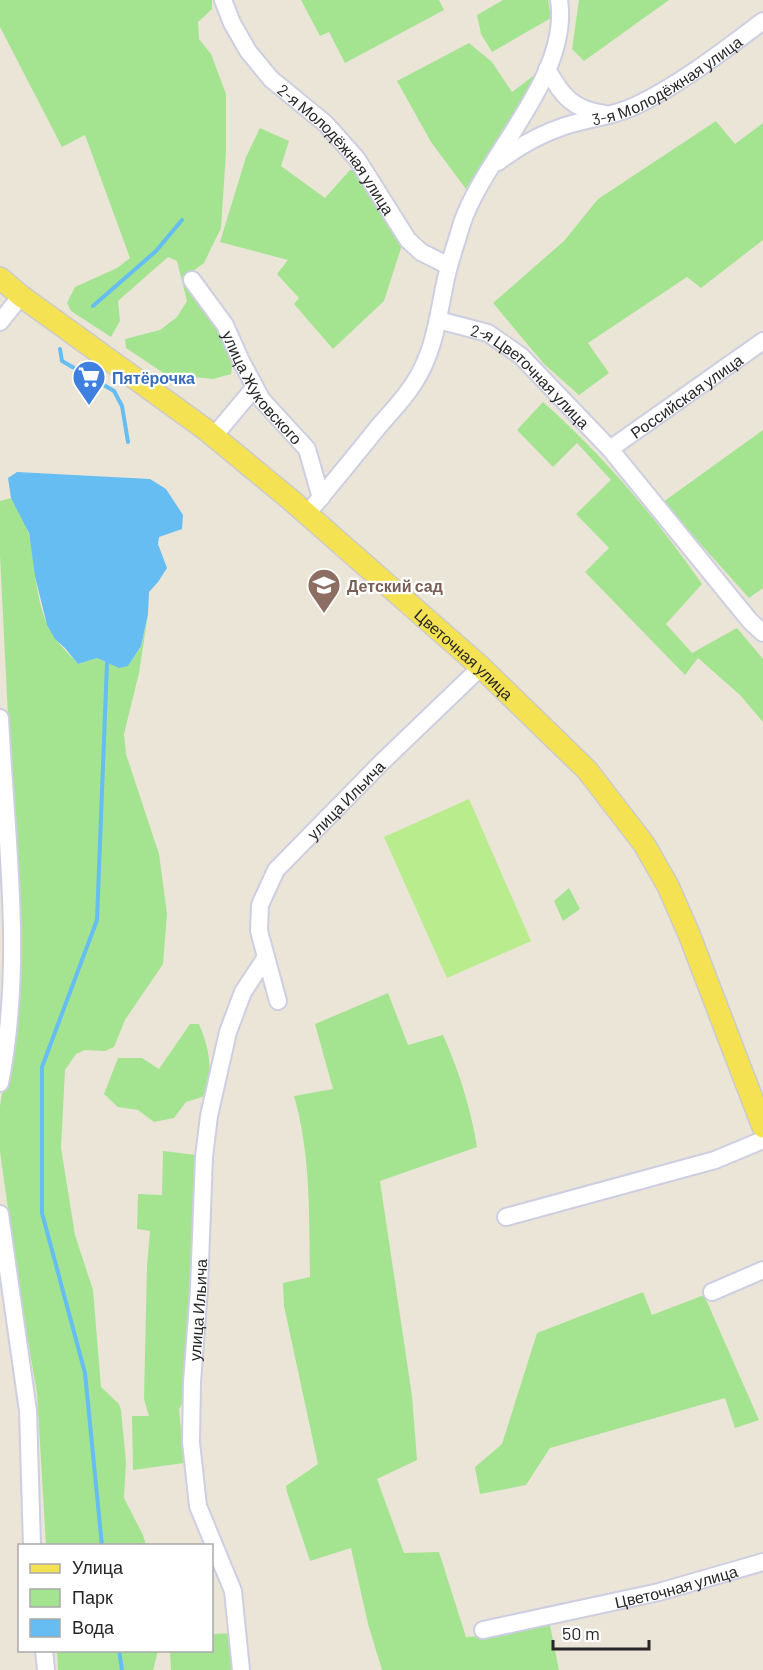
<svg xmlns="http://www.w3.org/2000/svg" width="763" height="1670" font-family="Barlow,sans-serif">
  <rect width="100%" height="100%" fill="#ebe5d7"/>
  <g fill="#a4e491">
    <path d="M0,0H212V9L198,22L199,39L211,54L226,94V152L221,228L204,263L189,274L192,292L234,355L231,374L213,379L165,374L126,348L125,339L160,330L177,317L187,301L177,261L168,257L118,301L120,321L111,337L71,311L67,303L75,287L117,268L130,258L85,135L62,147L0,27Z"/>
    <path d="M301,0H439L444,10L345,63L329,32L320,36Z"/>
    <path d="M503,0H548L551,18L492,52L481,34L477,15Z"/>
    <path d="M579,0H669L584,61L572,49Z"/>
    <path d="M469,43L492,62L512,92L541,70L466,189L431,142L397,81Z"/>
    <path d="M716,121L735,144L763,123V240L701,288L687,277L588,343L609,373L579,395L544,364L493,303L564,241L598,199Z"/>
    <path d="M260,128L289,141L281,166L325,198L350,170H358L402,245L384,301L333,349L294,304L299,298L277,274L288,260L220,242L246,157Z"/>
    <path d="M543,402C604,456 656,518 702,584L666,624L692,653L737,628L763,659V722L740,695L698,658L685,675L585,572L609,548L576,514L611,480L577,443L553,467L517,430Z"/>
    <path d="M763,430V588L749,598L663,502Z"/>
    <path d="M11,498C17,509 27,523 29,536C35,563 36,603 49,628C54,640 69,654 78,664L97,658L107,663L128,666L141,646L148,614L139,673L124,734L126,754L159,854L167,914L163,964L125,1020L114,1047L105,1051L85,1050L76,1054L65,1070L61,1148L75,1235L93,1290L101,1387L119,1404L121,1410L126,1462L124,1498L143,1535L146,1545H46L37,1393L21,1301L0,1152V1106L17,1004L19,938L0,555V501Z"/>
    <path d="M569,888L580,909L563,921L554,901Z"/>
    <path d="M388,993L408,1045L443,1035C459,1071 471,1109 477,1147L380,1181L412,1396L417,1460L377,1479L404,1553L439,1552L466,1637L505,1634L550,1625L559,1670H382L368,1624L351,1548L310,1561L287,1492L286,1486L318,1464L284,1306L283,1283L310,1277C309,1216 311,1155 294,1096L333,1089L315,1024Z"/>
    <path d="M190,1024H199C209,1047 214,1073 205,1096L186,1102L174,1118L154,1122L138,1110L118,1107L104,1094L118,1058H142L159,1069Z"/>
    <path d="M163,1151L196,1155L188,1393L179,1409L184,1463L133,1470L132,1416H149L144,1399L147,1266L150,1231L137,1229L138,1194L162,1195Z"/>
    <path d="M643,1292L652,1315L704,1295L759,1420L735,1428L725,1398L550,1448L526,1485L480,1494L475,1467L502,1444L537,1333Z"/>
    <path d="M233,1633L237,1670H171L170,1651L212,1650V1634Z"/>
    <path d="M57,1651V1650L158,1651L153,1670H58Z"/>
  </g>
  <path fill="#b8ec8c" d="M469,799L531,941L447,978L384,837Z"/>
  <path fill="#65bdf2" d="M17,472L150,479L166,489L183,515L182,529L159,537L158,544L167,568L158,582L149,592L148,614L141,646L128,666L119,668L97,658L78,664L65,648L55,639L47,625L35,576L29,533L11,498L8,478Z"/>
  <g fill="none" stroke-linecap="round" stroke-linejoin="round">
    <g stroke="#65bdf2" stroke-width="4">
      <path d="M93,306L156,251L182,220"/>
      <path d="M60,349L62,361L114,391L122,406L128,442"/>
      <path d="M102,1546L85,1373L42,1213V1067L97,920L107,663"/>
      <path d="M119,1650L122,1670"/>
    </g>
    <defs>
      <g id="minor">
        <path id="s1" d="M223,0L232,23L248,51L271,79L326,124L357,159L408,240L421,252L449,266"/>
        <path d="M547,69C562,96 573,110 605,114"/>
        <path id="s2" d="M498,162C518,147 538,135 562,127C587,118 613,117 637,105C682,83 723,51 763,21"/>
        <path id="s3" d="M192,280L225,325L241,361L262,400L307,449L321,498"/>
        <path id="s4" d="M438,320L488,333L521,356L610,449L750,621L763,633"/>
        <path d="M0,322L21,296"/>
        <path d="M214,436L255,387"/>
        <path id="s5" d="M610,449L763,341"/>
        <path d="M307,514C331,485 355,456 379,426C391,412 404,399 414,383C438,346 438,308 449,266C453,252 458,237 462,223C486,154 571,76 559,0"/>
        <path d="M0,718C6,839 24,963 0,1083"/>
        <path id="s6" d="M278,1001L259,931L260,905L276,870L382,762L481,667"/>
        <path d="M0,1214L28,1411L32,1546"/>
        <path d="M506,1217L715,1160L763,1140"/>
        <path d="M712,1292L763,1270"/>
        <path id="s7" d="M483,1630L659,1592L763,1562"/>
        <path d="M44,1650L46,1670"/>
        <path id="s8" d="M241,1670L233,1591L198,1506L191,1442L192,1382L199,1289L204,1157L209,1116L228,1032L243,992L266,957"/>
      </g>
      <g id="major">
        <path id="s9" d="M0,278L21,296L205,429L291,500L481,667L587,770L644,844L668,886L689,934L763,1127"/>
      </g>
    </defs>
    <use href="#minor" stroke="#cdcee1" stroke-width="20"/>
    <use href="#major" stroke="#cbcbcb" stroke-width="24"/>
    <use href="#minor" stroke="#fff" stroke-width="16"/>
    <use href="#major" stroke="#f5e252" stroke-width="21"/>
  </g>
  <defs>
    <symbol id="supermarket-pin" viewBox="-11 -11 22 30"><path d="M0 17L-7.5 6A9.5 9.5 0 1 1 7.5 6Z" fill="#3f7fe0" stroke="#fff"/><path d="M-6-5.5h2.5l.6 2H6L4.5 2H-2.5L-4.4-4H-6ZM-1.5 3.2a1.3 1.3 0 1 0 .1 0ZM3 3.2a1.3 1.3 0 1 0 .1 0Z" fill="#fff"/></symbol>
    <symbol id="school-pin" viewBox="-11 -11 22 30"><path d="M0 17L-7.5 6A9.5 9.5 0 1 1 7.5 6Z" fill="#8d6e63" stroke="#fff"/><path d="M0-5L7-2L0 1L-7-2ZM-4 1L0 2.5L4 1V4Q0 6-4 4Z" fill="#fff"/></symbol>
  </defs>
  <g fill-rule="evenodd">
    <use href="#supermarket-pin" x="70" y="358" width="38" height="52"/>
    <use href="#school-pin" x="305" y="566" width="38" height="52"/>
  </g>
  <g text-anchor="middle" dominant-baseline="central" stroke-width="4.5" stroke-linejoin="round" paint-order="stroke">
    <g font-size="16" fill="#272727" stroke="#fff">
      <text stroke="none"><textPath href="#s2" startOffset="189">3-я Молодёжная улица</textPath></text>
      <text stroke="none"><textPath href="#s1" startOffset="190">2-я Молодёжная улица</textPath></text>
      <text stroke="none"><textPath href="#s4" startOffset="111">2-я Цветочная улица</textPath></text>
      <text stroke="none"><textPath href="#s3" startOffset="129">улица Жуковского</textPath></text>
      <text stroke="none"><textPath href="#s5" startOffset="93">Российская улица</textPath></text>
      <text stroke="none"><textPath href="#s9" startOffset="598">Цветочная улица</textPath></text>
      <text stroke="none"><textPath href="#s6" startOffset="236">улица Ильича</textPath></text>
      <text stroke="none"><textPath href="#s8" startOffset="368">улица Ильича</textPath></text>
      <text stroke="none"><textPath href="#s7" startOffset="198">Цветочная улица</textPath></text>
    </g>
    <g font-size="16" font-weight="bold" fill="#366cbe" stroke="#fff" text-anchor="start">
      <text x="112" y="377">Пятёрочка</text>
    </g>
    <g font-size="16" font-weight="bold" fill="#785e54" stroke="#fff" text-anchor="start">
      <text x="347" y="585">Детский сад</text>
    </g>
  </g>
  <rect x="18" y="1544" width="195" height="108" fill="#ffffff" stroke="#a9a9a9" stroke-width="1.5"/>
  <rect x="30" y="1564" width="30" height="9" fill="#f5e252" stroke="#a9a9a9" stroke-width="1.5"/>
  <text x="72" y="1574" font-size="18" fill="#272727">Улица</text>
  <rect x="30" y="1589" width="30" height="18" fill="#a4e491" stroke="#a9a9a9" stroke-width="1.5"/>
  <text x="72" y="1604" font-size="18" fill="#272727">Парк</text>
  <rect x="30" y="1619" width="30" height="18" fill="#65bdf2" stroke="#a9a9a9" stroke-width="1.5"/>
  <text x="72" y="1634" font-size="18" fill="#272727">Вода</text>
  <path d="M553 1640v9h96v-9" fill="none" stroke="#272727" stroke-width="3"/>
  <text x="562" y="1640" font-size="18" fill="#272727" stroke="#ffffff" stroke-width="4.5" paint-order="stroke">50 m</text>
</svg>
